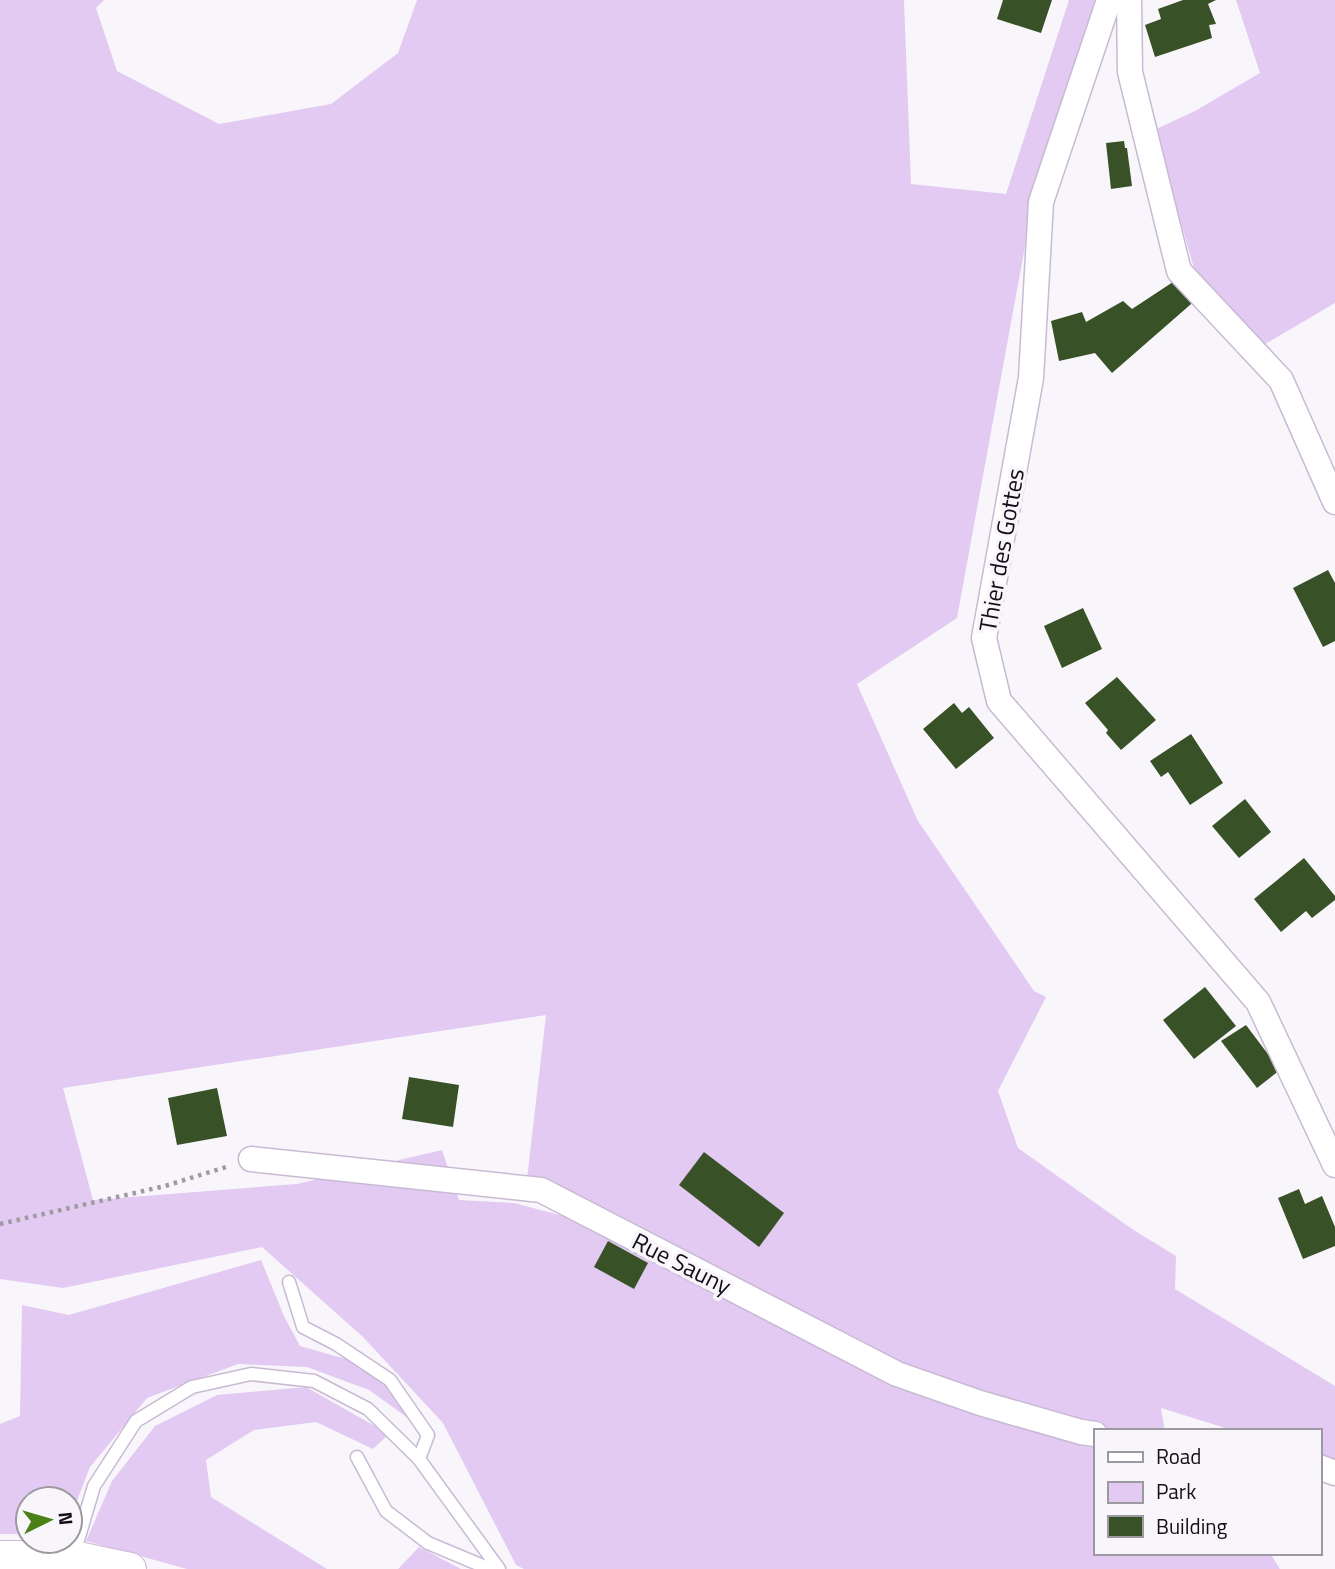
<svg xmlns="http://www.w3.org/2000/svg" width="1335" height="1569" font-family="'Titillium Web',sans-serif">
  <rect width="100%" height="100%" fill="#f9f6fb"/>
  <g fill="#e2caf2" fill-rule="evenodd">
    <path d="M0,0H104L96,8L117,71L219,124L331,104L398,53L417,0H904L911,184L1006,194L1069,0H1096L1034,197L957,618L857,684L918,821L1034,991L1046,997L998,1091L1018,1148L1132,1229L1176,1256L1175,1289L1335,1386V1464L1319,1456V1431H1235L1161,1408L1165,1431H1095V1553H1270L1280,1569H524L516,1565L443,1423L363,1337L262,1247L63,1288L0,1279ZM546,1015L527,1179L575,1219L514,1203L459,1200L442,1150L297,1184L93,1200L63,1088Z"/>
    <path d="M1236,0H1335V303L1260,347L1251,338L1194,268L1154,130L1195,111L1260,73Z"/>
    <path d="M261,1260L284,1316L300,1346L353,1361L389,1388L415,1423L369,1390L307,1367L238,1364L147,1398L90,1467L70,1519V1499H28V1534H0V1424L20,1416L22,1305L69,1315Z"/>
    <path d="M306,1387L389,1434L373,1449L316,1422L254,1430L206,1460L211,1497L327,1569H187L86,1541L112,1481L155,1426L217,1395Z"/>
    <path d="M419,1547L461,1569H398Z"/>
  </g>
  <g fill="#385126">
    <path d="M1003,0H1052L1041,33L997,19Z"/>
    <path d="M1183,0H1216L1208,4L1216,24L1209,25L1212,38L1155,57L1145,25L1161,19L1158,9Z"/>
    <path d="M1124,141L1125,148H1127L1132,186L1111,189L1106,143Z"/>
    <path d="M1179,278L1198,298L1112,373L1095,353L1059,361L1051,321L1082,312L1086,322L1123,301L1132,309Z"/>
    <path d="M1328,570L1335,583V641L1323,647L1293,588Z"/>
    <path d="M1083,608L1102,649L1062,668L1044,626Z"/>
    <path d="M1117,677L1156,720L1121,750L1106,733L1108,730L1085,703Z"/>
    <path d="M954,703L962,713L969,707L994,738L956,769L923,729Z"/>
    <path d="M1191,734L1223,783L1190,805L1168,772L1161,777L1150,761Z"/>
    <path d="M1245,799L1271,832L1239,858L1212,826Z"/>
    <path d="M1304,858L1335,896V900L1312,918L1306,911L1281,932L1254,899Z"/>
    <path d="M1205,987L1236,1026L1194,1059L1163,1020Z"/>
    <path d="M1246,1025L1280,1070L1257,1088L1221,1041Z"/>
    <path d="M409,1077L459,1085L453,1127L402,1119Z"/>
    <path d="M217,1088L227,1136L177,1145L168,1098Z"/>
    <path d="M704,1152L784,1213L759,1247L679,1185Z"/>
    <path d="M1299,1189L1305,1204L1322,1196L1335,1227V1246L1303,1259L1278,1198Z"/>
    <path d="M608,1241L648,1263L634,1289L594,1267Z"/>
  </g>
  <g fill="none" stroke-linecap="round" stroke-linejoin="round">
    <defs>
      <g id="service">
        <path d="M289,1282L303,1327L336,1344L390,1380L428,1435L419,1459"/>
        <path d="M357,1457L386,1511L428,1543L490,1569"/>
        <path d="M73,1557L94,1486L136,1421L192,1387L251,1374L314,1381L368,1409L419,1459L499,1569"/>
      </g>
      <g id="minor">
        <path d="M1109,0L1041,202L1031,378L984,638L999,701L1258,1002L1335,1165"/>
        <path d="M1129,0L1130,72L1179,271L1281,380L1335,502"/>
        <path d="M251,1159L541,1190L897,1374L980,1403L1081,1432L1095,1434"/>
        <path d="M1319,1467L1335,1473"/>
      </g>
      <path id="tertiary" d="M0,1557H73L130,1569"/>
    </defs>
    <use href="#service" stroke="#c9bad4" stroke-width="15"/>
    <use href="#minor" stroke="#c9bad4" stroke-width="27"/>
    <use href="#tertiary" stroke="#c9bad4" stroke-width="34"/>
    <path stroke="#9e9aa1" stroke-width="4.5" stroke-dasharray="3.5 5" stroke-linecap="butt" d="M0,1224L165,1186L226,1167"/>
    <use href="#service" stroke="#fff" stroke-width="12"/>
    <use href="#minor" stroke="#fff" stroke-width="24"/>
    <use href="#tertiary" stroke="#fff" stroke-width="32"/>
  </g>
  <g text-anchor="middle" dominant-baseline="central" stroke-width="7" stroke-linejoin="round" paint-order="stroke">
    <g font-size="24" fill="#130e17" stroke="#f9f6fb">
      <text transform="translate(1001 550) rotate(-80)">Thier des Gottes</text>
      <text transform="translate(682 1263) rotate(27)">Rue Sauny</text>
    </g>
  </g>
  <rect x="1094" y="1429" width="228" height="126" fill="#f9f6fb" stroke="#9d99a0" stroke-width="2"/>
  <rect x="1108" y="1452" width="35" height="10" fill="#ffffff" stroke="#9d99a0" stroke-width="2"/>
  <text x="1156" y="1464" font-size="21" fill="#130e17">Road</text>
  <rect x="1108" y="1482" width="35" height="21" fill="#e2caf2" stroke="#9d99a0" stroke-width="2"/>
  <text x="1156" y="1499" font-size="21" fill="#130e17">Park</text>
  <rect x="1108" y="1516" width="35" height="21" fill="#385126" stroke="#9d99a0" stroke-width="2"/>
  <text x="1156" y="1534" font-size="21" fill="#130e17">Building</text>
  <g transform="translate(49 1520) rotate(85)"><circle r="33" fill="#f9f6fb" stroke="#9d99a0" stroke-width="2"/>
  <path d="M0-5L12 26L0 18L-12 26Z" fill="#4b8016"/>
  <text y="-10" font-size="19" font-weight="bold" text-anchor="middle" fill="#130e17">N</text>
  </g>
</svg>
